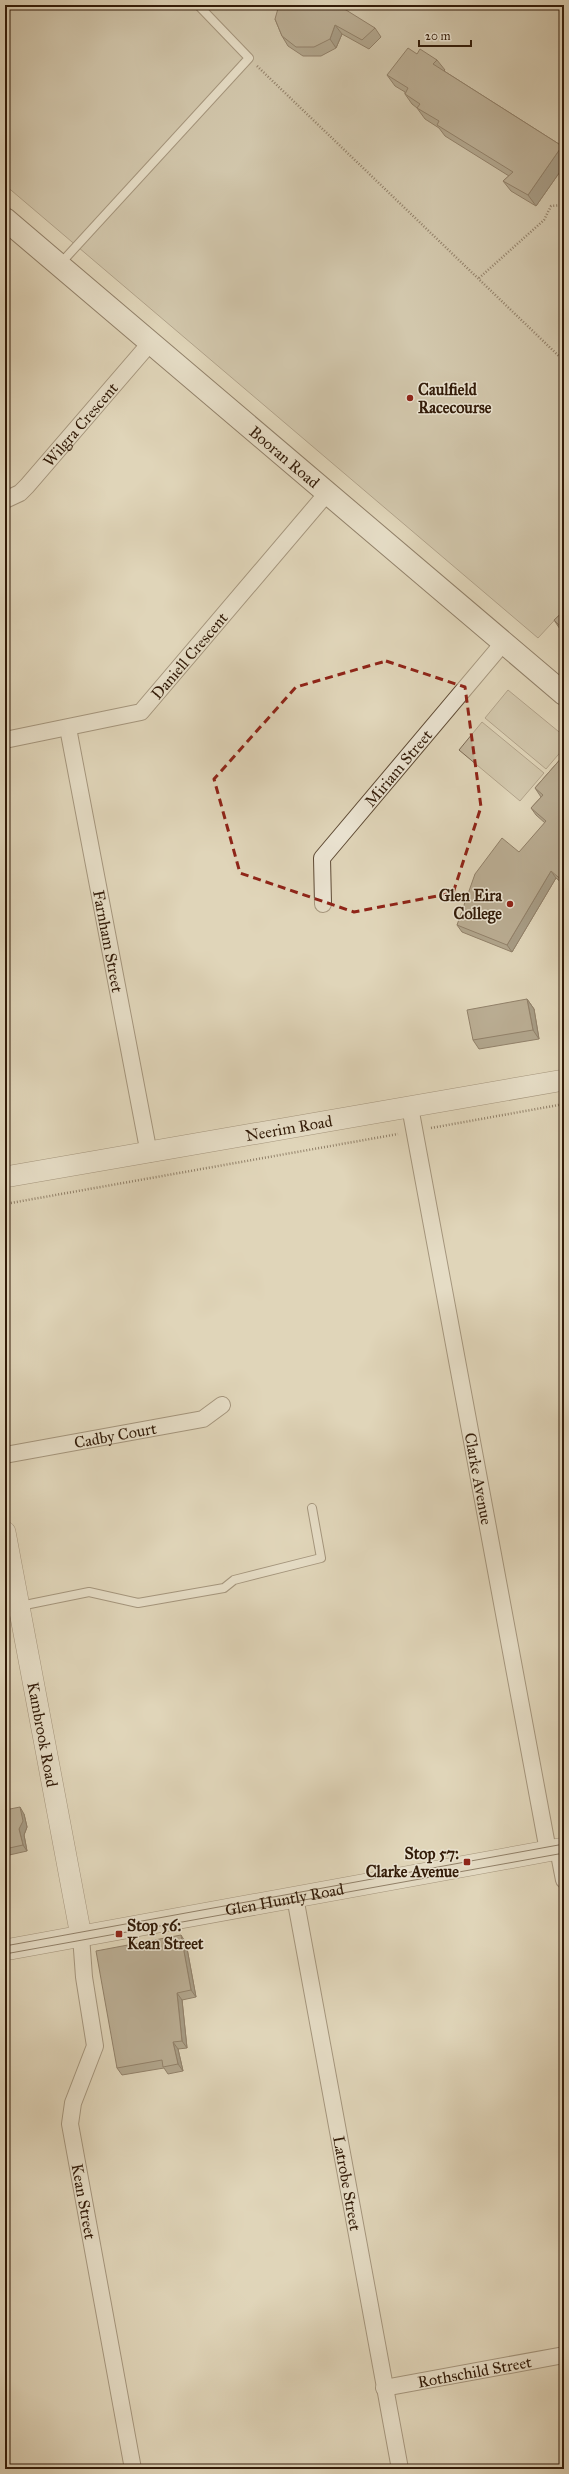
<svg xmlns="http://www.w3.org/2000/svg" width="569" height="2474" font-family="'IM FELL Great Primer',serif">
  <rect width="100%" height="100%" fill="#e0d5b9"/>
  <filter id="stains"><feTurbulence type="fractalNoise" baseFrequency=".005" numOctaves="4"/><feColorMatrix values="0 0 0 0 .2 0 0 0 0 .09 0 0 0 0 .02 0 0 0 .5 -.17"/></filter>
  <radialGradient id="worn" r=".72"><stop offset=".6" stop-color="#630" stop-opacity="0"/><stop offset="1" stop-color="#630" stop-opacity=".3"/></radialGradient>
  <g fill="#c2b59b" stroke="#7a6852">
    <path d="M5,5H564V610L538,638L5,185Z"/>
    <path d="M508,690L564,736V748L546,769L485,718Z"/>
    <path d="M482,722L544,773L520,801L459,750Z"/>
  </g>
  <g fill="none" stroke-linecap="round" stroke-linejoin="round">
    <defs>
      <g id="service">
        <path d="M60,264L249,58L198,5"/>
        <path d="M20,1606L89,1592L138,1603L224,1588L234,1580L321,1558L312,1508"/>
      </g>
      <g id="minor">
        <path id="s1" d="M5,500L20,493L27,486L151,342"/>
        <path id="s2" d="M68,728L149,1154"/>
        <path id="s3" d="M5,740L141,712L328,492"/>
        <path id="s4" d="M323,904L322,858L504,642"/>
        <path id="s5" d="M410,1107L548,1851"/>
        <path id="s6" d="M5,1455L203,1419L222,1405"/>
        <path d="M558,1849L564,1880"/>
        <path id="s7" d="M295,1897L400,2469"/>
        <path id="s8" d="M81,1936L84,1977L95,2046L73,2103L70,2124L133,2469"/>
        <path id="s9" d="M384,2388L564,2355"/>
      </g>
      <g id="tertiary">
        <path id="s10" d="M5,1177L564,1080"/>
        <path id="s11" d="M5,1532L81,1936"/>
        <path id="s12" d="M5,1950L564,1848"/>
      </g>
      <g id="secondary">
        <path id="s13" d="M5,219L564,694"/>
      </g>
    </defs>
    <use href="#service" stroke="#5e4a34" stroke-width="10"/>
    <use href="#minor" stroke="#5e4a34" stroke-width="18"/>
    <use href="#tertiary" stroke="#5e4a34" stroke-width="22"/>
    <use href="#secondary" stroke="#321b08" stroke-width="24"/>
    <g stroke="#321b08" stroke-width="2.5" stroke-dasharray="1 2" stroke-linecap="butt">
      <path d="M257,66L564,361"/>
      <path d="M479,278L544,220L551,206L564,205"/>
      <path d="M431,1128L564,1104"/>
      <path d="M5,1204L398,1134"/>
    </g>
    <use href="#service" stroke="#ebe4d2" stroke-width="8"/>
    <use href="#minor" stroke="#ebe4d2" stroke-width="16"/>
    <use href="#tertiary" stroke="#ebe4d2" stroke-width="21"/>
    <use href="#secondary" stroke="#ebe4d2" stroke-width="22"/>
    <g stroke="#321b08" stroke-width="1">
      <path d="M5,1946L564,1844"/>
      <path d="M5,1954L564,1853"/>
    </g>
  </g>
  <g fill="#786b56" stroke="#321b08">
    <path d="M275,19L375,28L381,37L369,49L342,34L336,48L321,56H303L288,46L282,36Z"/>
    <path d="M417,54L437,60L445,70L444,71L562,146L564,149V166L536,206L511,191L503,181L509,176L445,136L439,128L425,119L417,108L412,104L405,94V92L395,86L387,75Z"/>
    <path d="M564,611V633L560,629L554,620Z"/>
    <path d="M564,755V885L556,878L512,952L462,932L457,925L545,823L536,815L531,808L541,797L535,788Z"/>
    <path d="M527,999L534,1009L539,1039L479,1049L473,1040Z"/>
    <path d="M5,1810L24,1814L27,1827L24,1835L27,1851L5,1856Z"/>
    <path d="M186,1943L196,1997L182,2000L187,2048L178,2049L183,2071L168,2074L164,2068L122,2075L117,2068Z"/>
  </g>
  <g fill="#625746" stroke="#321b08">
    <path d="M335,25L342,34L336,48L330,39Z"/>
    <path d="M562,146L564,149V166L536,206L528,195Z"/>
    <path d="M551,871L556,878L512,952L507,945Z"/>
    <path d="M527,999L534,1009L539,1039L533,1030Z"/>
    <path d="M20,1807L24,1814L27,1827L24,1835L27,1851L23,1845L19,1829Z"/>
    <path d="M181,1935L186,1943L196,1997L191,1990Z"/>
    <path d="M177,1993L182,2000L187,2048L182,2041Z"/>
    <path d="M173,2042L178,2049L183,2071L178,2064Z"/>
  </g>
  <g fill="#8c7c64" stroke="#321b08">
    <path d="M279,5H338L375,28L362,40L335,25L330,39L314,47H296L282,36L275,19Z"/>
    <path d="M408,48L417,54L420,49L437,60L433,64L562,146L528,195L503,181L513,172L437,125L439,121L417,108L420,104L405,94L408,88L387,75Z"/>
    <path d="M564,611V630L554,620Z"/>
    <path d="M564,755V882L551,871L507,945L457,925L475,874L502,838L519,852L546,821L531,808L543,795L535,788Z"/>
    <path d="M527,999L533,1030L473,1040L467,1010Z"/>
    <path d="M20,1807L23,1821L19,1829L23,1845L5,1849V1810Z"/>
    <path d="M181,1935L191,1990L177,1993L182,2041L173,2042L178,2064L163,2067L162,2060L117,2068L96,1951Z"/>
  </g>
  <path d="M0 0H569V2474H0ZM386,661L465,687L481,807L453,893L354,912L240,873L214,779L296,687Z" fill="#e0d5b9" fill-opacity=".55" fill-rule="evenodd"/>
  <path fill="none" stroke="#8f2418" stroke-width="3" stroke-dasharray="8 5" stroke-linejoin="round" d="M386,661L465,687L481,807L453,893L354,912L240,873L214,779L296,687Z"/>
  <g fill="#8f2418" stroke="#ebe4d2" stroke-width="1.5">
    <circle cx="410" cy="398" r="4"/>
    <circle cx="510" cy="904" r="4"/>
    <rect x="463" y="1858" width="8" height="8" rx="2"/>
    <rect x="115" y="1930" width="8" height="8" rx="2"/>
  </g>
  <g text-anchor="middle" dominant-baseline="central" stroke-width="3" stroke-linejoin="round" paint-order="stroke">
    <g font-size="16" font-weight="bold" fill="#321b08" stroke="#ebe4d2" text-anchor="start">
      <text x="418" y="389">Caulfield<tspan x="418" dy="18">Racecourse</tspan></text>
      <text x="502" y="895" text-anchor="end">Glen Eira<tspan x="502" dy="18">College</tspan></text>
      <text x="459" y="1853" text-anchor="end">Stop 57:<tspan x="459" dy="18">Clarke Avenue</tspan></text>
      <text x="127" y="1925">Stop 56:<tspan x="127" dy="18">Kean Street</tspan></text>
    </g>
    <g font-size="16" fill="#321b08" stroke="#ebe4d2">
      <text stroke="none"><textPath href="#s1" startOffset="108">Wilgra Crescent</textPath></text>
      <text stroke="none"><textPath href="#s13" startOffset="367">Booran Road</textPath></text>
      <text stroke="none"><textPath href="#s3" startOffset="213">Daniell Crescent</textPath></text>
      <text stroke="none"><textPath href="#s4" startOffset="164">Miriam Street</textPath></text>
      <text stroke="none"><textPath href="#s2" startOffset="217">Farnham Street</textPath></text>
      <text stroke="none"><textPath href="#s10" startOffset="288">Neerim Road</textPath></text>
      <text stroke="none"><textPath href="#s6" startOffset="112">Cadby Court</textPath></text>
      <text stroke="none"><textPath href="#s5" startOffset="378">Clarke Avenue</textPath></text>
      <text stroke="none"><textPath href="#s11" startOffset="206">Kambrook Road</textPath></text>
      <text stroke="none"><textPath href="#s12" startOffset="284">Glen Huntly Road</textPath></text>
      <text stroke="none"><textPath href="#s7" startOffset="291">Latrobe Street</textPath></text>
      <text stroke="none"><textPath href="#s8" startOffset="272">Kean Street</textPath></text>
      <text stroke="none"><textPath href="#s9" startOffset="92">Rothschild Street</textPath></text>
    </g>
  </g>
  <rect width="569" height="2474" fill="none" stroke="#e0d5b9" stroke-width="20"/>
  <rect x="6" y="6" width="557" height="2462" fill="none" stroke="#321b08" stroke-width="2"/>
  <rect x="10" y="10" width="549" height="2454" fill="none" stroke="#321b08"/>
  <path d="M419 40v6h52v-6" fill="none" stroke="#321b08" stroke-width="2"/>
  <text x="425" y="40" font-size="12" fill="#321b08" stroke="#ebe4d2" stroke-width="3" paint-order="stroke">20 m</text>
  <rect width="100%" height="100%" filter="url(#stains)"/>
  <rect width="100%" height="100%" fill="url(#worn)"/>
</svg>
